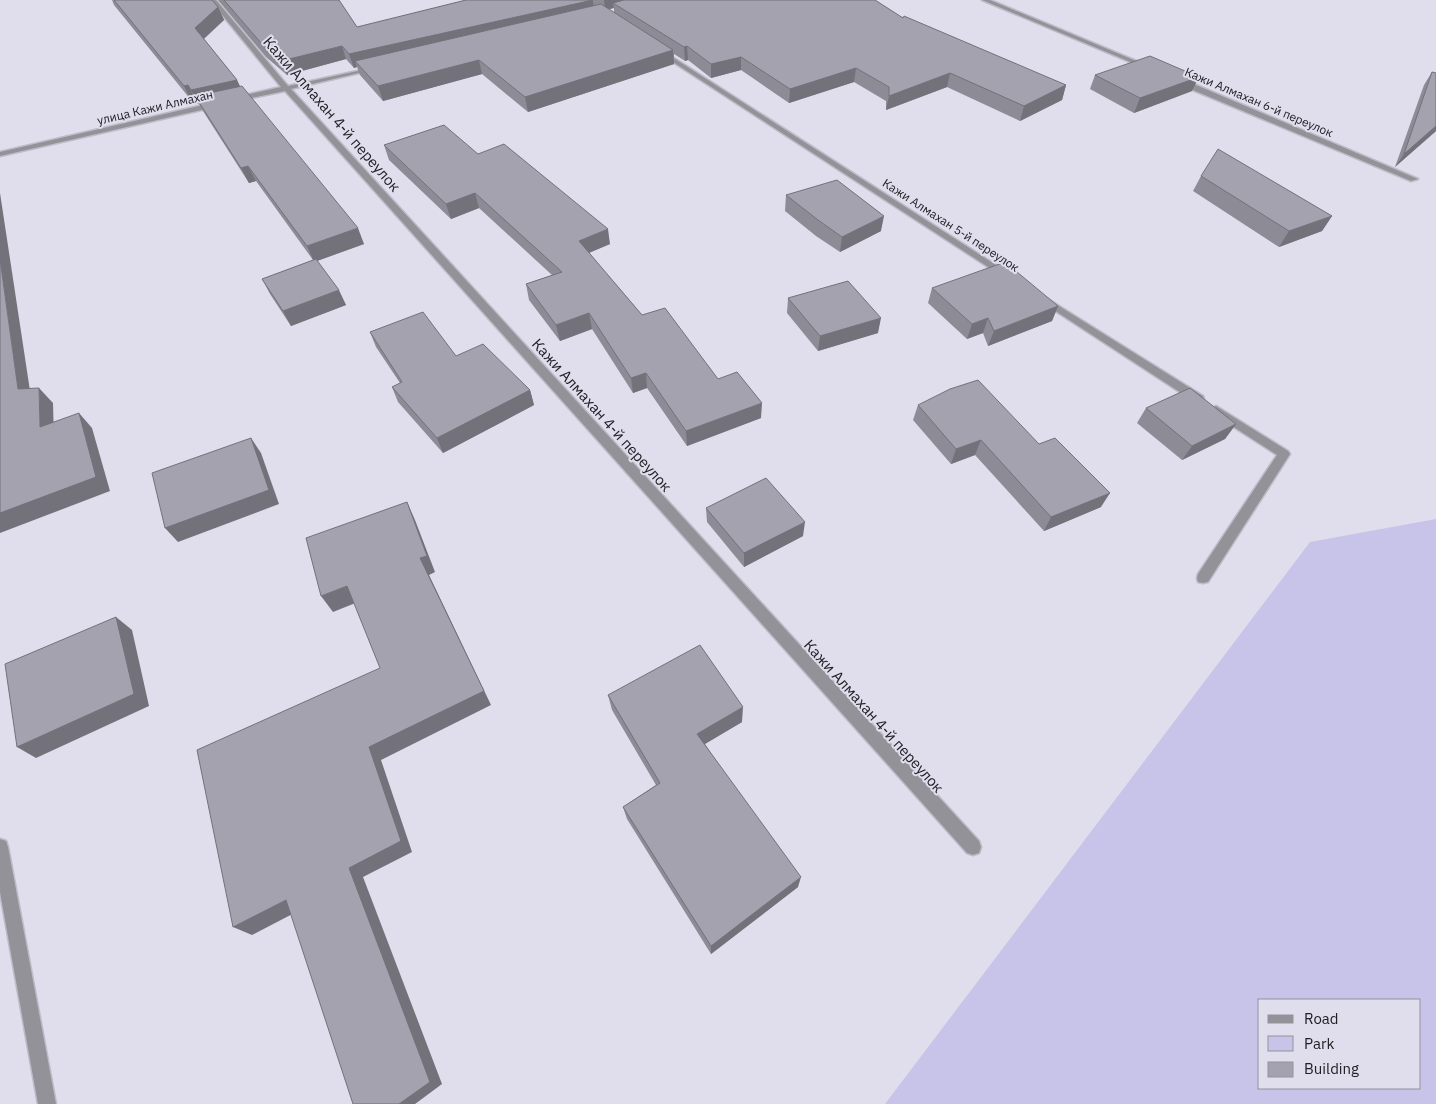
<svg xmlns="http://www.w3.org/2000/svg" width="1436" height="1104" font-family="'IBM Plex Sans',sans-serif">
  <rect width="100%" height="100%" fill="#e0deec"/>
  <path fill="#c8c3e8" fill-rule="evenodd" d="M1436,519V1104H885L1310,542ZM1260,1000H1420V1088H1260Z"/>
  <g fill="none" stroke-linecap="round" stroke-linejoin="round">
    <defs>
      <g id="minor">
        <path d="M210,0H216L288,86L376,67V69L291,89L979,841L981,847L979,853L973,855L967,853L285,91L232,102V98L281,87Z"/>
        <path d="M982,0H990L1153,68L1147,69Z"/>
        <path d="M659,51H663L1013,276L1008,279L1005,278L659,53Z"/>
        <path d="M1176,79H1182L1418,179L1411,181L1176,83Z"/>
        <path d="M216,102L220,104L219,106L0,156V152Z"/>
        <path d="M1043,296L1203,396L1204,399L1203,402H1195L1040,301V297Z"/>
        <path d="M1216,406L1288,451L1290,454L1208,582L1203,583L1198,582L1197,578L1198,574L1277,455L1212,413L1211,410Z"/>
        <path d="M0,839L6,841L8,847L56,1104H38L0,892Z"/>
      </g>
    </defs>
    <use href="#minor" stroke="#bdbcc8" stroke-width="3"/>
    <use href="#minor" fill="#939298" fill-rule="evenodd"/>
  </g>
  <g fill="#8d8b96" fill-rule="evenodd">
    <path d="M112,0L218,7L224,20L204,39L237,80L240,86L364,244L317,261L346,305L291,326L270,294L262,279L313,260L256,181L249,183L203,111L199,104H198L195,99L191,100L114,5Z"/>
    <path d="M218,0H339L357,27L466,0H875L903,18L1066,85L1062,100L1020,121L947,87L886,110V101L854,82L789,103L741,70L711,78L688,60L685,61L674,54V64L528,112L482,74L383,101L360,75L357,67L354,68L346,59L287,75L266,57ZM614,8V13L609,9Z"/>
    <path d="M1432,72L1436,73V131L1395,167L1424,85Z"/>
    <path d="M1095,75L1192,91L1134,113L1090,89Z"/>
    <path d="M384,145L478,154L610,244L589,253L642,315L718,379L761,418L687,446L647,388L633,393L592,329L560,341L529,300L526,284L552,275L479,208L451,219L389,160Z"/>
    <path d="M1201,176L1332,216L1322,231L1279,247L1193,191Z"/>
    <path d="M786,195L881,231L840,252L816,236L785,211Z"/>
    <path d="M932,288L1058,306L1052,321L988,346L983,333L967,339L928,303Z"/>
    <path d="M788,298L878,333L818,351L787,313Z"/>
    <path d="M370,332L456,356L530,390L534,405L443,453L398,402L392,387L400,383L376,347Z"/>
    <path d="M918,405L1039,444L1101,507L1044,531L975,455L951,464L913,420Z"/>
    <path d="M1146,408L1236,424L1225,439L1182,460L1137,423Z"/>
    <path d="M706,508L803,536L744,567L707,522Z"/>
    <path d="M608,695L742,722L705,744L798,887L711,954L627,819L623,807L656,785L612,710Z"/>
  </g>
  <g fill="#73717a">
    <path d="M593,0L594,13L355,61L357,67L354,68L349,54Z"/>
    <path d="M604,0H650L613,3L614,8L605,10Z"/>
    <path d="M218,7L224,20L201,41L195,28Z"/>
    <path d="M342,46L346,59L287,75L281,61Z"/>
    <path d="M687,46L688,60L685,61L684,47Z"/>
    <path d="M673,50L674,64L528,112L525,97Z"/>
    <path d="M741,57V70L711,78V64Z"/>
    <path d="M479,60L482,74L383,101L378,86Z"/>
    <path d="M856,68L854,82L789,103L790,89Z"/>
    <path d="M950,73L947,87L886,110L889,96Z"/>
    <path d="M1199,77L1192,91L1134,113L1140,98Z"/>
    <path d="M237,80L243,94L195,96L199,104H198L191,90Z"/>
    <path d="M188,85L195,99L191,100L184,86Z"/>
    <path d="M1066,85L1062,100L1020,121L1024,106Z"/>
    <path d="M1436,126V131L1395,167L1404,154Z"/>
    <path d="M248,166L256,181L249,183L241,168Z"/>
    <path d="M0,193L32,404L18,389L0,259Z"/>
    <path d="M475,193L479,208L451,219L446,204Z"/>
    <path d="M884,216L881,231L840,252L842,237Z"/>
    <path d="M1332,216L1322,231L1279,247L1289,231Z"/>
    <path d="M358,228L364,244L314,262L307,246Z"/>
    <path d="M608,229L610,244L581,256L579,241Z"/>
    <path d="M339,290L346,305L291,326L283,311Z"/>
    <path d="M1058,306L1052,321L988,346L994,331Z"/>
    <path d="M589,313L592,329L560,341L556,325Z"/>
    <path d="M881,318L878,333L818,351L820,336Z"/>
    <path d="M988,318L983,333L967,339L972,324Z"/>
    <path d="M646,373L647,388L633,393L631,378Z"/>
    <path d="M39,388L53,403L54,441L40,427Z"/>
    <path d="M530,390L534,405L443,453L437,438Z"/>
    <path d="M762,403L761,418L687,446L686,431Z"/>
    <path d="M79,413L92,428L110,491L0,533V513Z"/>
    <path d="M1236,424L1225,439L1182,460L1192,446Z"/>
    <path d="M251,438L261,453L279,504L178,542L165,528Z"/>
    <path d="M981,440L975,455L951,464L956,449Z"/>
    <path d="M1110,493L1101,507L1044,531L1051,517Z"/>
    <path d="M407,502L415,520L435,572L429,575L491,705L381,760L412,852L363,877L442,1084L415,1104H399L349,868L369,747Z"/>
    <path d="M805,522L803,536L744,567V553Z"/>
    <path d="M347,586L358,602L333,612L321,596Z"/>
    <path d="M116,617L132,630L149,706L36,758L17,747Z"/>
    <path d="M743,707L742,722L698,748L697,734Z"/>
    <path d="M801,877L798,887L711,954V946Z"/>
    <path d="M286,900L302,909L252,935L233,927Z"/>
  </g>
  <g fill="#a4a2af" stroke="#73717a">
    <path d="M114,0H212L218,7L195,28L237,80L191,90L188,85L184,86Z"/>
    <path d="M224,0H339L357,27L466,0H593L349,54L342,46L281,61L261,43Z"/>
    <path d="M624,0H875L903,18L904,16L1066,85L1024,106L950,73L889,96V87L856,68L790,89L741,57L711,64L687,46L684,47L613,3Z"/>
    <path d="M601,4L673,50L525,97L479,60L378,86L355,61Z"/>
    <path d="M1150,56L1199,77L1140,98L1095,75Z"/>
    <path d="M1432,72L1436,73V126L1404,154Z"/>
    <path d="M242,86L358,228L307,246L248,166L241,168L195,96Z"/>
    <path d="M444,125L478,154L504,144L608,229L579,241L642,315L665,308L718,379L737,372L762,403L686,431L646,373L631,378L589,313L556,325L526,284L562,272L475,193L446,204L384,145Z"/>
    <path d="M1218,149L1332,216L1289,231L1201,176Z"/>
    <path d="M837,180L884,216L842,237L818,220L786,195Z"/>
    <path d="M0,259L18,389L39,388L40,427L79,413L96,477L0,513Z"/>
    <path d="M316,259L339,290L283,311L262,279Z"/>
    <path d="M1005,262L1058,306L994,331L988,318L972,324L932,288Z"/>
    <path d="M848,281L881,318L820,336L788,298Z"/>
    <path d="M423,312L456,356L483,344L530,390L437,438L392,387L402,382L370,332Z"/>
    <path d="M978,380L1039,444L1055,438L1110,493L1051,517L981,440L956,449L918,405L950,389Z"/>
    <path d="M1190,388L1236,424L1192,446L1146,408Z"/>
    <path d="M251,438L269,490L165,528L152,473Z"/>
    <path d="M766,478L805,522L744,553L706,508Z"/>
    <path d="M407,502L427,556L420,558L484,691L369,747L401,841L349,868L430,1082L399,1104H353L286,900L233,927L197,750L380,668L347,586L321,596L306,538Z"/>
    <path d="M116,617L134,694L17,747L5,664Z"/>
    <path d="M700,645L743,707L697,734L801,877L711,946L623,807L660,783L608,695Z"/>
  </g>
  <g text-anchor="middle" dominant-baseline="central" stroke-width="4" stroke-linejoin="round" paint-order="stroke">
    <g font-size="12" fill="#202025" stroke="#e0deec">
      <text transform="translate(1259 102) rotate(23)">Кажи Алмахан 6-й переулок</text>
      <text transform="translate(155 107) rotate(-13)">улица Кажи Алмахан</text>
      <text transform="translate(951 225) rotate(33)">Кажи Алмахан 5-й переулок</text>
    </g>
    <g font-size="15" fill="#202025" stroke="#e0deec">
      <text transform="translate(332 114) rotate(49)">Кажи Алмахан 4-й переулок</text>
      <text transform="translate(602 415) rotate(48)">Кажи Алмахан 4-й переулок</text>
      <text transform="translate(874 716) rotate(48)">Кажи Алмахан 4-й переулок</text>
    </g>
  </g>
  <rect x="1258" y="999" width="162" height="90" fill="#e0deec" stroke="#93929c"/>
  <rect x="1268" y="1015" width="25" height="8" fill="#939298" stroke="#93929c"/>
  <text x="1304" y="1024" font-size="15" fill="#202025">Road</text>
  <rect x="1268" y="1036" width="25" height="15" fill="#c8c3e8" stroke="#93929c"/>
  <text x="1304" y="1049" font-size="15" fill="#202025">Park</text>
  <rect x="1268" y="1062" width="25" height="15" fill="#a4a2af" stroke="#93929c"/>
  <text x="1304" y="1074" font-size="15" fill="#202025">Building</text>
</svg>
